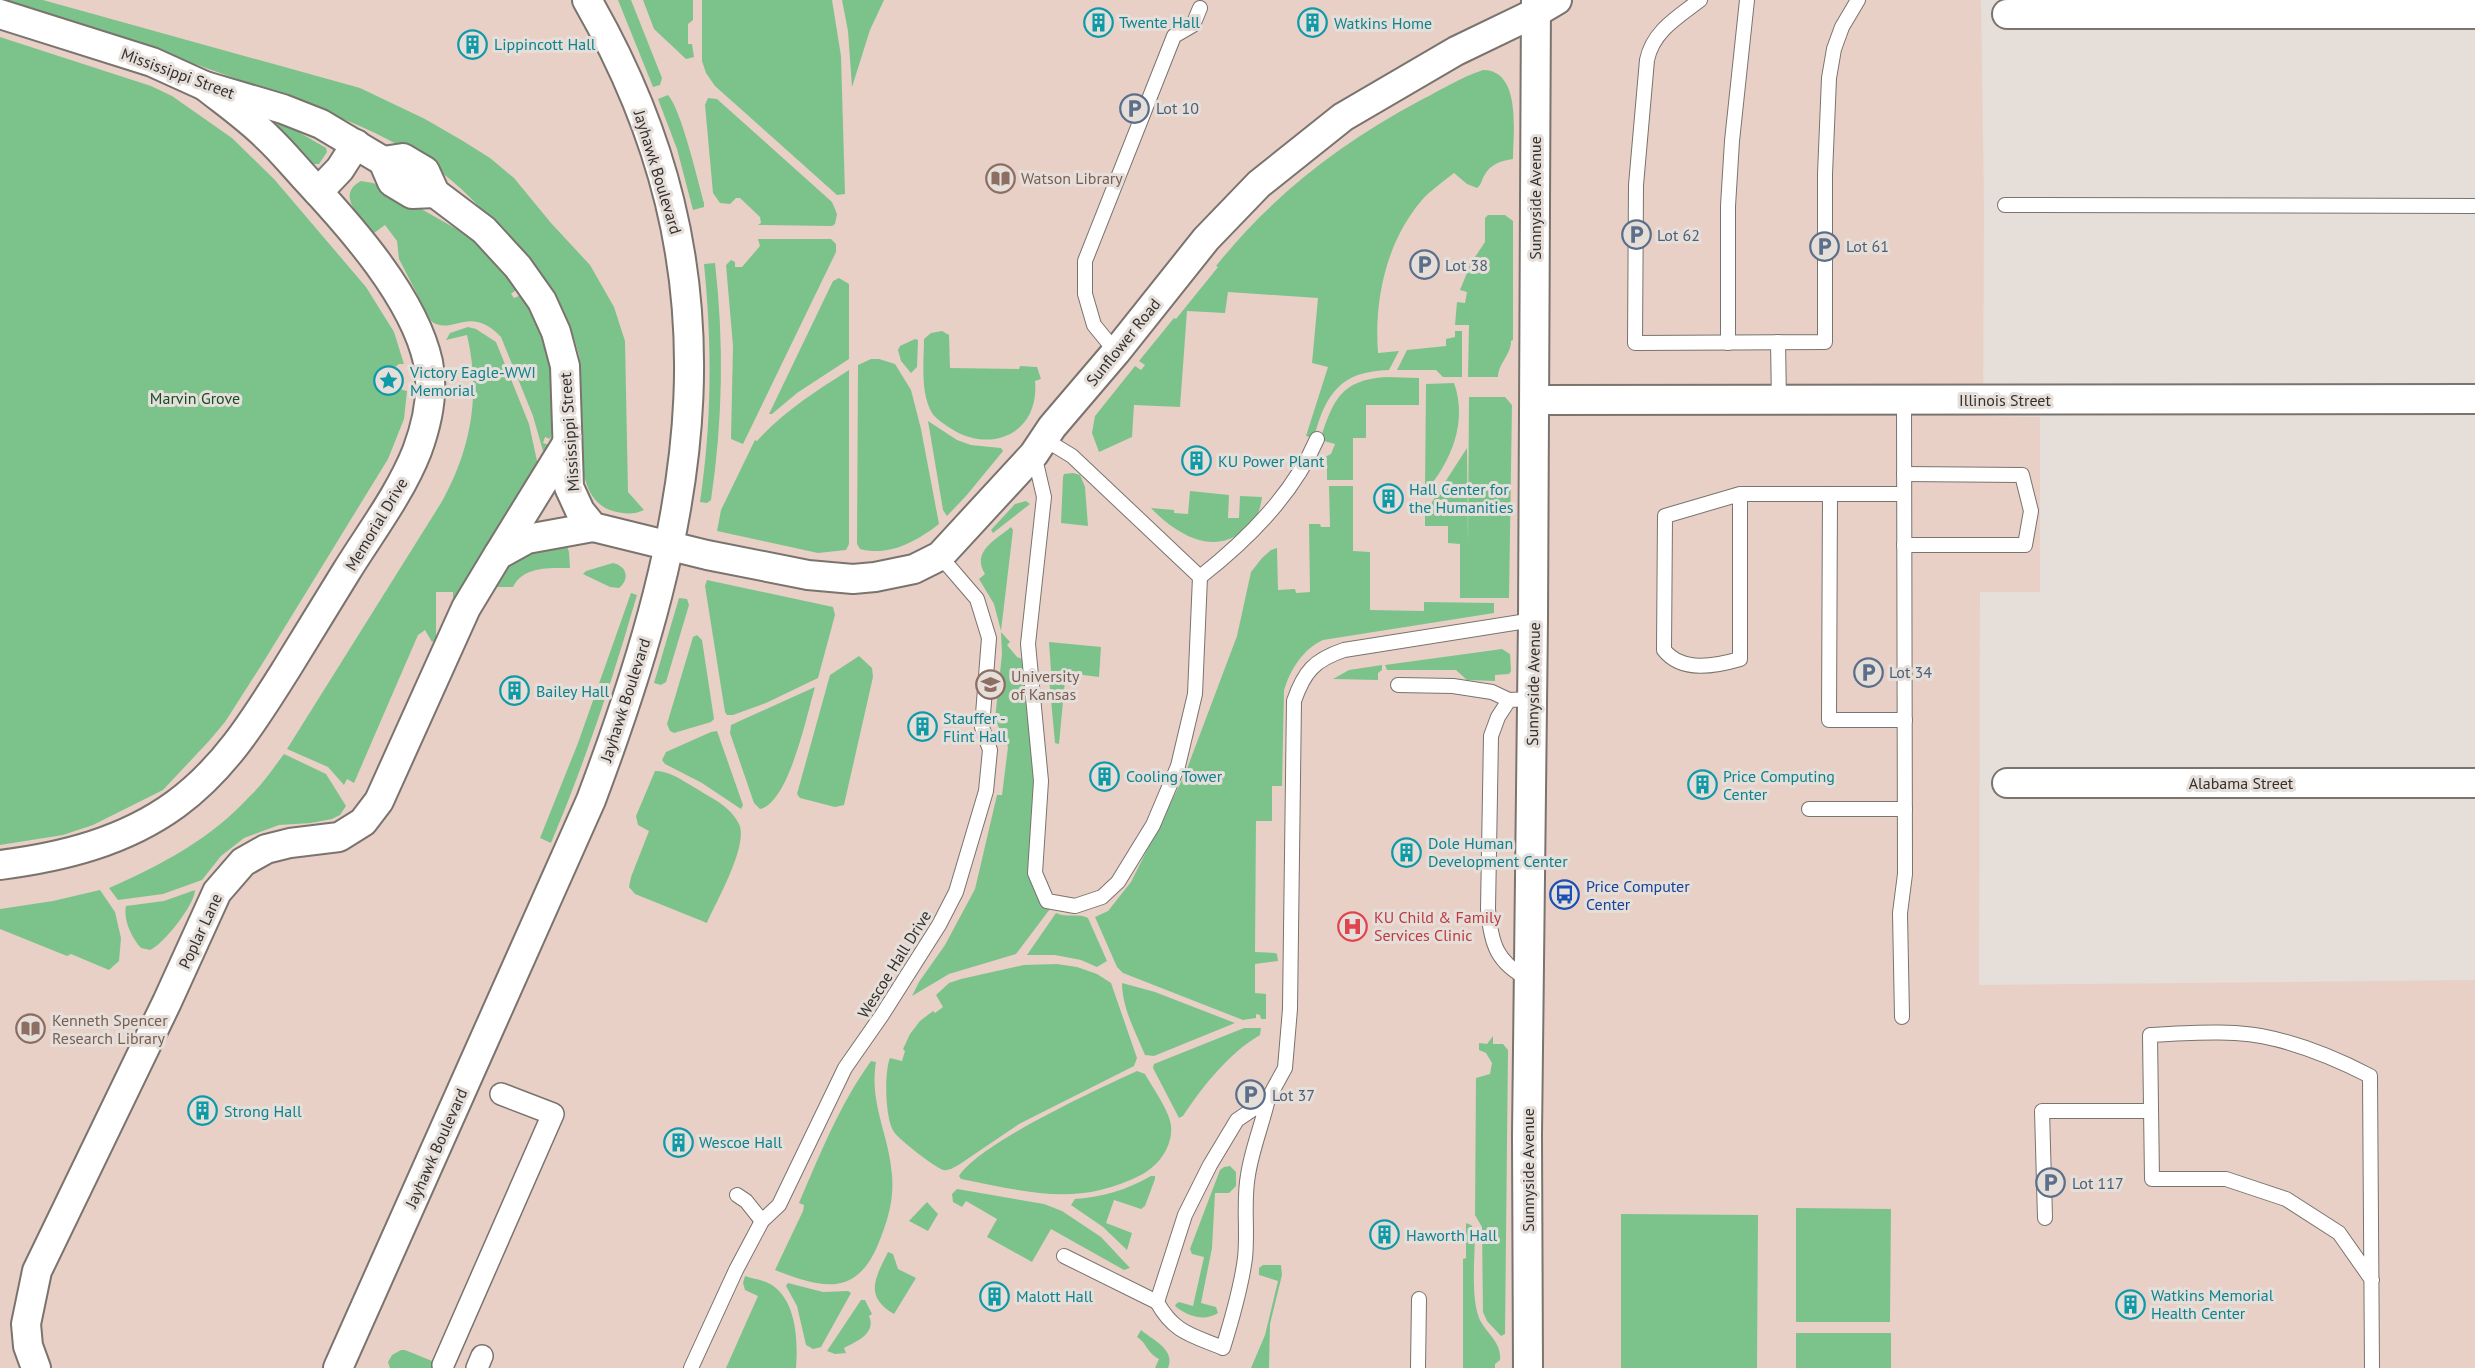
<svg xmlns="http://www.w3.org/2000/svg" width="2475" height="1368" font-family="'PT Sans',sans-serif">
  <rect width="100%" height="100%" fill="#e5ded9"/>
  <path fill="#e8d0c7" d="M0,0H1981L1984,206L1983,416L2040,417V592H1980L1979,985L2475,980V1368H0Z"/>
  <g fill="#7cc38b">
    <path d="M0,0H43L360,88L425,119L463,141L490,158L514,178L551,223L590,265L614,307L625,341L628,492L644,510C634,515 623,514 613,511C562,497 588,395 579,355C571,321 552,295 531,268C504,234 476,199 441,172C386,132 323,110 259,87C214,71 168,54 122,39C82,26 38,17 0,0Z"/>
    <path d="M618,0H631L662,78L660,85L653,87Z"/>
    <path d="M643,0H693V20L688,24V44H692L694,57L686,59L654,29Z"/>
    <path d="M702,0H832L841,56L845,194L837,195L715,86L706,73L702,61Z"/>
    <path d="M842,0H884L870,30L852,87L848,31Z"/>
    <path d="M0,37L151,86L172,96L232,138L274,179L366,287L394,332L404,364H399L390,371L391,387L407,391L404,419L388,459L264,661L225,722L209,741L163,790L93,825L63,835L0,845Z"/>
    <path d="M1483,70C1522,70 1513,134 1513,159C1501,161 1490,164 1484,176C1481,181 1482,184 1477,188L1467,184L1454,173C1443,182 1431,190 1422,200C1386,242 1374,300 1378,353L1399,351L1389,370C1341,371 1325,394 1314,438L1306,436L1328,367L1312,363L1318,298L1228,292L1225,313L1187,311L1180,407L1134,405L1132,437L1099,452L1092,433L1095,416L1135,366L1141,370L1145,365L1139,361L1174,318L1176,319L1218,267L1216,266C1272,196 1340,143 1421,100C1441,90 1461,77 1483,70Z"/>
    <path d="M668,95C681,109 698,181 704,203V207L693,210L677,149L658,99Z"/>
    <path d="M708,98L717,99L832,202L837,214L835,224L832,226L758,225L761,223L760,217L740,198H736L730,204L720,203L713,193L705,105Z"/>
    <path d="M278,120L326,148L327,152L319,164H313L276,124Z"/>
    <path d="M361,181L373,183L388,190L474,239L513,284L516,290L511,294L514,298L519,296C554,328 553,389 552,433L550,439L545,437L543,443L549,445L545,458L533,416L501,337C469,303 452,337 431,321L399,259L397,241L385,225L374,233C362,219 334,195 361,181Z"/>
    <path d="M1488,215H1505L1513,221V340L1511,341C1511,355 1499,362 1498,377H1468L1469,325H1455L1457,302L1465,303L1467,292L1460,290L1471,263L1485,242V218Z"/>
    <path d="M758,239H831L836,244V252L743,444L731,439L733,346L726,265L731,260L735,262V267H742L760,246Z"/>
    <path d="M715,263C724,342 723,420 711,500L707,503L700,502C712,422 712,344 704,264Z"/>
    <path d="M839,278L849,284V359L797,393L772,414H769L833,281Z"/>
    <path d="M468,327L476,329L496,342L529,424L539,470L473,567L453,606V592H436V640L432,642L425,630L418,635L354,783L347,779L344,785L328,767L287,749L441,503C471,450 481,394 467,335L446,340L450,333Z"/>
    <path d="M942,331L949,335L950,368L1019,369L1020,366L1037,367L1041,379L1035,381C1040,433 991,455 950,428C944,424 936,419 932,413C920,392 924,362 924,339L931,333Z"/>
    <path d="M1455,331H1462V377H1443L1436,370H1397L1407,350L1446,346V339L1455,337Z"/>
    <path d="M915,339L918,340L917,367L911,373L901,361L898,350L900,346Z"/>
    <path d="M871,359H879L895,364L911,390L921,429L939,524C917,541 889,557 860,549L857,544L858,365Z"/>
    <path d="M849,370V544L846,550L818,553L717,531L721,510L755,440L757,441C783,412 816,391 849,370Z"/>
    <path d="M1386,377L1419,378V405H1366V438H1353V480H1327V462L1319,460L1331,454L1335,444L1320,440C1333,401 1340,380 1386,377Z"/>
    <path d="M1454,383C1468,422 1451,462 1425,492L1426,384Z"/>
    <path d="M1469,397H1505L1512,405L1509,598H1460V544L1448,543V526H1425V513L1467,448L1468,543Z"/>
    <path d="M928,421L957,440L971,445L1001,448L1003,451L966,496L947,516L943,510Z"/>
    <path d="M1073,473L1080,475L1085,487L1088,526L1061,523L1063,477L1064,474Z"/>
    <path d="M1329,486H1353V551L1370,552V610L1424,611V602L1494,603V613L1323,640C1304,648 1289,671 1284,691L1282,786H1272V821H1256L1255,952L1275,953L1277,954L1278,961L1255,964V993L1266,994V1019H1261L1260,1015L1256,1014V1018L1243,1020L1123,973L1117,967L1095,917L1108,911L1131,882L1185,774L1237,636L1251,572L1262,558L1271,550L1277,548L1278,590L1295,589L1296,593L1310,592L1309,524H1320L1321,527H1330Z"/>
    <path d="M1190,491L1229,495L1228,518H1239L1240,496L1262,497C1260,513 1255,523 1242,532C1210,556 1174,532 1151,508L1174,510V513L1188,514Z"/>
    <path d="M1026,501L1030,504L993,533L991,530L1015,504Z"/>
    <path d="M1011,527L1013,530L1001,631L994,604L979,579L985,574C971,551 996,540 1011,527Z"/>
    <path d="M566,543L569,552L570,568C550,568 523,566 513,587H493C507,553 534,550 566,543Z"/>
    <path d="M613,563C627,566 630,579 619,588L610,587L583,574L586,571Z"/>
    <path d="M707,580L833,607L835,615L818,678L766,703L733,715H727L725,712L705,586Z"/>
    <path d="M631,593L637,595C613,679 585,762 551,843L540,838L578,743Z"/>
    <path d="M679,598L687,599L689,605L666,682L661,685L654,683Z"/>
    <path d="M1001,632L1010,642L1007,645L1017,657L1031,662L1041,896L1050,909L1016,954L949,974L912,996L919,982L945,945L975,889L997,795H1002L1008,747L995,719L1002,654Z"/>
    <path d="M697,635L702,640L714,719L711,722L674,733L670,731L667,724L693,637Z"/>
    <path d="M1049,642L1101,647L1099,677L1051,671Z"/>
    <path d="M1502,649L1510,654L1511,671L1509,674L1495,675V681L1467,680L1456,670H1387L1385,665Z"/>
    <path d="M859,656L872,668L873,677L844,805L835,807L800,798L797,794L830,675Z"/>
    <path d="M1382,665V670L1378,673V680L1333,679L1349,670Z"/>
    <path d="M1049,678L1065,680L1059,744L1055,743Z"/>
    <path d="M815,687C807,714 789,803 760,809L754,803L730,733L731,725Z"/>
    <path d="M717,731L743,805L741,809L702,783L665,764L662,760L666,752L711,732Z"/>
    <path d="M284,754L326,774L346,806L340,815L332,819L311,823L279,825L244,838L221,856L202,880L163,894L118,900L109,888C161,865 211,839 250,796C264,783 273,768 284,754Z"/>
    <path d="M655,771C669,770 685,782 697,789C713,799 730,806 739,824C749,845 716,902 707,923L635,894L629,887L631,877L649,831L638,825L636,816Z"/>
    <path d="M100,890L115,912L121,938L119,961L109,970L71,954L67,956L0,929V909L53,901Z"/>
    <path d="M195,890C195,904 164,944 150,950L141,948C132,938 123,920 126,906L164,901Z"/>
    <path d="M1056,913C1066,918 1079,913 1088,918L1107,961L1097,967L1081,960L1055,955H1027Z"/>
    <path d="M1057,964L1077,967L1097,974L1111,983L1137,1058L1134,1066L1019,1124L960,1164C955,1167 949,1171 943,1170C936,1168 898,1139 894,1132C885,1119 884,1073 890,1058L902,1061L905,1051L903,1049L910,1034L920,1021L933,1011L935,1013L943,1007L936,995L949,983L961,979L1024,965Z"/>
    <path d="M1122,983L1155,992L1235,1023L1154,1056L1145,1055C1136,1033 1122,1008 1122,983Z"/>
    <path d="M1244,1028H1261L1260,1035C1230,1052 1202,1087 1183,1116L1179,1118L1153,1068L1154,1064Z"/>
    <path d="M1493,1036V1044H1503L1508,1050L1505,1334L1501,1336L1487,1321L1483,1312L1482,1227L1475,1215L1476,1078L1490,1074L1492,1063L1486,1053L1479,1050V1043L1487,1044Z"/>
    <path d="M871,1061L876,1062C869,1104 889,1134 892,1175C894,1197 889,1216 881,1237C859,1297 826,1290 775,1270L803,1211L804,1205L799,1203C820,1154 840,1104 871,1061Z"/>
    <path d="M1137,1071L1145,1074C1152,1087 1170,1111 1171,1126C1173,1146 1159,1165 1143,1174C1077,1208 1029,1192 961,1179L959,1176C980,1143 1098,1089 1137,1071Z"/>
    <path d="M1230,1166L1236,1172V1186L1229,1193H1215L1212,1248L1201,1303L1216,1307L1218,1313C1204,1322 1187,1316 1175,1306L1176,1304L1179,1302L1193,1306L1204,1257L1192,1254L1190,1249L1220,1170L1224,1167Z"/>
    <path d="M1151,1176H1155V1179L1145,1206L1141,1209L1114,1200L1106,1223L1132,1233L1127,1250L1103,1227L1071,1205L1075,1199C1103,1197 1126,1190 1151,1176Z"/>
    <path d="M957,1189L1044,1204L1062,1211L1101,1237L1130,1268L1124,1270L1051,1229L1032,1262L987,1237L997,1219L966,1201L962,1207L953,1202L952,1194Z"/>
    <path d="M927,1202L938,1214L928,1231L909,1221Z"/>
    <path d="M1796,1208L1891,1209L1890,1322H1796Z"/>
    <path d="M1621,1214L1758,1215L1757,1368H1621Z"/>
    <path d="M1466,1223L1471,1225L1475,1231C1475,1255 1471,1293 1478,1315C1483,1332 1502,1340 1500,1360L1495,1364V1368H1463V1259L1466,1258Z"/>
    <path d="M888,1252L893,1254L898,1269L916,1278L894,1314C863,1296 876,1277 888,1252Z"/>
    <path d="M1263,1265H1281L1282,1275L1270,1324L1269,1368H1251L1265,1335L1278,1281L1259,1275V1268Z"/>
    <path d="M745,1276C754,1279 764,1280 772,1285C797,1302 798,1342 796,1368H726L758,1296L745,1290L743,1283Z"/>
    <path d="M788,1283L823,1292L848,1291L851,1293L821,1347L813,1349L806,1345L797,1306L786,1286Z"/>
    <path d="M861,1300H865L872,1314L869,1316C877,1333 856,1342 844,1348L846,1353L835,1354L827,1351Z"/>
    <path d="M1141,1330C1153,1340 1176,1350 1168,1368H1155L1159,1359C1146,1352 1147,1343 1137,1337Z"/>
    <rect x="1796" y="1333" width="95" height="35"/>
    <path d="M401,1350H405L437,1363L436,1368H390L388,1362L392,1355Z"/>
  </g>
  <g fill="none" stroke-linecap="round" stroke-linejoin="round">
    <defs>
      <g id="service">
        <path d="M1700,0C1678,17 1653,31 1647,60L1636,185L1635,343L1825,342V174L1829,78L1834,49L1842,27L1858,0"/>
        <path d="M2005,205L2475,206"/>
        <path d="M1778,342L1779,401"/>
        <path d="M1728,343V206L1732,141L1747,0"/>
        <path d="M1116,352L1094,325L1085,294V261L1174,36L1193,25L1200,8"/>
        <path d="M1034,454L1044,497L1028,644L1041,781L1035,873L1047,901L1075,906L1102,897L1118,882L1153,825L1178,766L1195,694L1200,577L1072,456L1044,439"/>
        <path d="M1904,474L2022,475L2031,511L2025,545H1904"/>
        <path d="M1740,494V659C1716,666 1682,673 1664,650L1665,516L1740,494H1904"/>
        <path d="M1830,494L1829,720H1905"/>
        <path d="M1200,577C1247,540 1293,495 1317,439"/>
        <path d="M1398,685L1453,686L1492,692L1509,700"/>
        <path d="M1809,809H1905"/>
        <path d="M1530,980C1497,963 1491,945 1488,909L1491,736L1498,717L1509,700L1532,699"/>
        <path d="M1902,1017L1900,913L1905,874L1904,401"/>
        <path d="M1268,1099C1262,1125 1252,1149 1248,1175C1243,1202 1248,1231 1245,1258C1241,1289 1232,1319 1223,1348C1192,1335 1174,1333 1157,1302L1185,1215L1210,1165L1237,1120L1268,1099L1285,1068L1290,1009L1294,701C1304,672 1314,660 1344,650L1533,620"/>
        <path d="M737,1195L746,1201L762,1221"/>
        <path d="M2045,1218L2042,1111H2151"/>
        <path d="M1064,1256L1157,1302"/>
        <path d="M2372,1280L2339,1233L2286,1199L2226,1179H2152L2150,1035C2188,1033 2239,1029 2275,1039C2308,1047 2341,1061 2370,1076L2372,1368"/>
        <path d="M691,1368L736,1270L762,1221L779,1205L845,1068L882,1015L939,925L956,892L986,791L990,750L982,727L989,638L977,599L940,556"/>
        <path d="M1418,1368L1419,1299"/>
      </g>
      <g id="pedestrian">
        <path d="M443,1365L553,1114L501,1094"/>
        <path d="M477,1368L482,1356"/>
      </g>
      <g id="minor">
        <path d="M0,14L152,62L205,86L283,109L321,124L383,161L392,182L412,194L435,193"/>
        <path d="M2007,14H2475"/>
        <path d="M383,161L403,158L425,171L435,193L484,230L518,267L542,301L556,332L565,366L569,487L580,511L593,527L707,555L808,575L853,579L875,577L914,569L940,556L1034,454L1052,427L1116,352L1206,239L1259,184L1343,117L1456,51L1535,13L1557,0"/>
        <path d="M318,192L340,169L356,144"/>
        <path d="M1535,400L2475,399"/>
        <path d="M498,555L567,443"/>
        <path d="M2007,783H2475"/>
        <path d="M0,865C62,857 124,842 176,804C225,768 255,719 287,668C307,636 326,604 346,572C370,533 400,494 417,451C427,424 434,391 428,362C414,298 351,227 307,180C294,166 281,150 267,137C248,118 225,102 205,86"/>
        <path d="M36,1368L28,1346L26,1324L37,1271L167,1002L217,892L243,862L266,849L290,843L339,837L363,822L379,801L466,608L498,555L527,539L593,527"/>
        <path d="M338,1368L591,800C697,518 746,276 587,0"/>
        <path d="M1528,1368L1527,1135L1533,620L1536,0"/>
      </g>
    </defs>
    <use href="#service" stroke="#7a736e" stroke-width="16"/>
    <use href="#pedestrian" stroke="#7a736e" stroke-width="24"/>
    <use href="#minor" stroke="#7a736e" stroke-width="32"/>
    <use href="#service" stroke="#fff" stroke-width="14"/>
    <use href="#pedestrian" stroke="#fff" stroke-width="21"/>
    <use href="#minor" stroke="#fff" stroke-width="28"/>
  </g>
  <defs>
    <symbol id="building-ring" viewBox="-11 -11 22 22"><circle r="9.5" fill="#e5ded9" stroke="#0f9aa8" stroke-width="1.5"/><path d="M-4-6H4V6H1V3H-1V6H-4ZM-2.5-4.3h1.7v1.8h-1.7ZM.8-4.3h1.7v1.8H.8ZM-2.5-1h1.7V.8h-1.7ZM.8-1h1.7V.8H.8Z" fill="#0f9aa8"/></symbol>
    <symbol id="parking-ring" viewBox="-11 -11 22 22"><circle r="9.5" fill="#e5ded9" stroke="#5c6f8a" stroke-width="1.5"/><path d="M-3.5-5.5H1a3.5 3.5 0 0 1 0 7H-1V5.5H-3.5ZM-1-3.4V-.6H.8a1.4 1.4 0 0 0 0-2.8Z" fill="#5c6f8a"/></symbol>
    <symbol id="library-ring" viewBox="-11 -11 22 22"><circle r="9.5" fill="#e5ded9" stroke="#8d6e63" stroke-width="1.5"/><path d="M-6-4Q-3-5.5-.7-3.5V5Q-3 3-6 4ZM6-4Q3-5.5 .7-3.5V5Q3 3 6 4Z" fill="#8d6e63"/></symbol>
    <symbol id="sight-ring" viewBox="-11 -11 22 22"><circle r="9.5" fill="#e5ded9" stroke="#0f9aa8" stroke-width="1.5"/><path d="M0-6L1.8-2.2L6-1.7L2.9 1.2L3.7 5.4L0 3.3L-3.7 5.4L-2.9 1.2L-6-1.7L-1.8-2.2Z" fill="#0f9aa8"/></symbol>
    <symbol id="university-ring" viewBox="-11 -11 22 22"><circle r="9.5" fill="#e5ded9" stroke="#8d6e63" stroke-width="1.5"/><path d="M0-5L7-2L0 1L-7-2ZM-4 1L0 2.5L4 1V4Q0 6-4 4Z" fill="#8d6e63"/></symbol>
    <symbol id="bus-ring" viewBox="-11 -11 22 22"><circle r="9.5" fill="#e5ded9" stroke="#1a4fb4" stroke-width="1.5"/><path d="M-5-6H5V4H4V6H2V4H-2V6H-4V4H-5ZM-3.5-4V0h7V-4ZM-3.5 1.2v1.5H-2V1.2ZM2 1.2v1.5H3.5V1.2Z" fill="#1a4fb4"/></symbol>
    <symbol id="hospital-ring" viewBox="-11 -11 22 22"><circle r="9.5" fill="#e5ded9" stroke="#e0444e" stroke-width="1.5"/><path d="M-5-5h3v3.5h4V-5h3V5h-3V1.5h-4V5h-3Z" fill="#e0444e"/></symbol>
  </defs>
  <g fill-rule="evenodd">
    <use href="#building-ring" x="1082" y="6" width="33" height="33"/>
    <use href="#building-ring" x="1296" y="6" width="33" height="33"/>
    <use href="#building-ring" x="456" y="28" width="33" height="33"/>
    <use href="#parking-ring" x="1118" y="92" width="33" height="33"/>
    <use href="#library-ring" x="984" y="162" width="33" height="33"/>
    <use href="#parking-ring" x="1620" y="218" width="33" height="33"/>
    <use href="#parking-ring" x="1808" y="230" width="33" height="33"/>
    <use href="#parking-ring" x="1408" y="248" width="33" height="33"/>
    <use href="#sight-ring" x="372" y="364" width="33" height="33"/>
    <use href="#building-ring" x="1180" y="444" width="33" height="33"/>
    <use href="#building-ring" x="1372" y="482" width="33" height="33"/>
    <use href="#parking-ring" x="1852" y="656" width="33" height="33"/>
    <use href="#university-ring" x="974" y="668" width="33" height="33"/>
    <use href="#building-ring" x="498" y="674" width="33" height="33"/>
    <use href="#building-ring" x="906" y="710" width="33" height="33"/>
    <use href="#building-ring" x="1088" y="760" width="33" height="33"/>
    <use href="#building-ring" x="1686" y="768" width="33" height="33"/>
    <use href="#building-ring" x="1390" y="836" width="33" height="33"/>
    <use href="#bus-ring" x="1548" y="878" width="33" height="33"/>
    <use href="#hospital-ring" x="1336" y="910" width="33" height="33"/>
    <use href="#library-ring" x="14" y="1012" width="33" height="33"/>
    <use href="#parking-ring" x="1234" y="1078" width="33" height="33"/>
    <use href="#building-ring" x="186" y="1094" width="33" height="33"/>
    <use href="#building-ring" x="662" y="1126" width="33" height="33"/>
    <use href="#parking-ring" x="2034" y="1166" width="33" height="33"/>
    <use href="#building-ring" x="1368" y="1218" width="33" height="33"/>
    <use href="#building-ring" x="978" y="1280" width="33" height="33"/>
    <use href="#building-ring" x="2114" y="1288" width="33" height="33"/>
  </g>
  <g text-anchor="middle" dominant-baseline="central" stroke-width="6" stroke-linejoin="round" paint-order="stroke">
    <g font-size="16" fill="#0d838f" stroke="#e5ded9" text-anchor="start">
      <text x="1119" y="22">Twente Hall</text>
      <text x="1334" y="23">Watkins Home</text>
      <text x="494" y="44">Lippincott Hall</text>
      <text x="410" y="372">Victory Eagle-WWI<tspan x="410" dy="18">Memorial</tspan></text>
      <text x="1218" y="461">KU Power Plant</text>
      <text x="1409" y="489">Hall Center for<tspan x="1409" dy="18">the Humanities</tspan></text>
      <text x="536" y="691">Bailey Hall</text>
      <text x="943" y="718">Stauffer -<tspan x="943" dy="18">Flint Hall</tspan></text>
      <text x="1126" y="776">Cooling Tower</text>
      <text x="1723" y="776">Price Computing<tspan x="1723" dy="18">Center</tspan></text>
      <text x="1428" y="843">Dole Human<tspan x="1428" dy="18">Development Center</tspan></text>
      <text x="224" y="1111">Strong Hall</text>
      <text x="699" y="1142">Wescoe Hall</text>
      <text x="1406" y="1235">Haworth Hall</text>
      <text x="2151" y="1295">Watkins Memorial<tspan x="2151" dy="18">Health Center</tspan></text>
      <text x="1016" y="1296">Malott Hall</text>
    </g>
    <g font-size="16" fill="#33302e" stroke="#e5ded9">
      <text transform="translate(178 73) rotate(20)">Mississippi Street</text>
      <text transform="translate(658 172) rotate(73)">Jayhawk Boulevard</text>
      <text transform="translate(1535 198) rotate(-90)">Sunnyside Avenue</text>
      <text transform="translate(1123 342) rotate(-51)">Sunflower Road</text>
      <text x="2005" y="400">Illinois Street</text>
      <text transform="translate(569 432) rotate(-94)">Mississippi Street</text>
      <text transform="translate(376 524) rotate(-59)">Memorial Drive</text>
      <text transform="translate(1533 684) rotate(-89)">Sunnyside Avenue</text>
      <text transform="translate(625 700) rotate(-72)">Jayhawk Boulevard</text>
      <text x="2241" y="783">Alabama Street</text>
      <text transform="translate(200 931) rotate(-65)">Poplar Lane</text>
      <text transform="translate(894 964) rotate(-58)">Wescoe Hall Drive</text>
      <text transform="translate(436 1148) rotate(-66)">Jayhawk Boulevard</text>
      <text transform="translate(1528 1170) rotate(-90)">Sunnyside Avenue</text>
    </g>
    <g font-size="16" fill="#4e5e75" stroke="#e5ded9" text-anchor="start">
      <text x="1156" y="108">Lot 10</text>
      <text x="1657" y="235">Lot 62</text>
      <text x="1846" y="246">Lot 61</text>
      <text x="1445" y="265">Lot 38</text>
      <text x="1889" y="672">Lot 34</text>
      <text x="1272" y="1095">Lot 37</text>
      <text x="2072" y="1183">Lot 117</text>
    </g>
    <g font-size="16" fill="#785e54" stroke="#e5ded9" text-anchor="start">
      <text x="1021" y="178">Watson Library</text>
      <text x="1011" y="676">University<tspan x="1011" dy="18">of Kansas</tspan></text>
      <text x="52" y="1020">Kenneth Spencer<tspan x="52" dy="18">Research Library</tspan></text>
    </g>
    <g font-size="16" fill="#144e26" stroke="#e5ded9">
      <text x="195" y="398">Marvin Grove</text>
    </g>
    <g font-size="16" fill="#164399" stroke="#e5ded9" text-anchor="start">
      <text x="1586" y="886">Price Computer<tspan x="1586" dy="18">Center</tspan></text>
    </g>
    <g font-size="16" fill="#be3a42" stroke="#e5ded9" text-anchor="start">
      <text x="1374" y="917">KU Child &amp; Family<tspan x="1374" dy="18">Services Clinic</tspan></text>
    </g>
  </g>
</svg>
